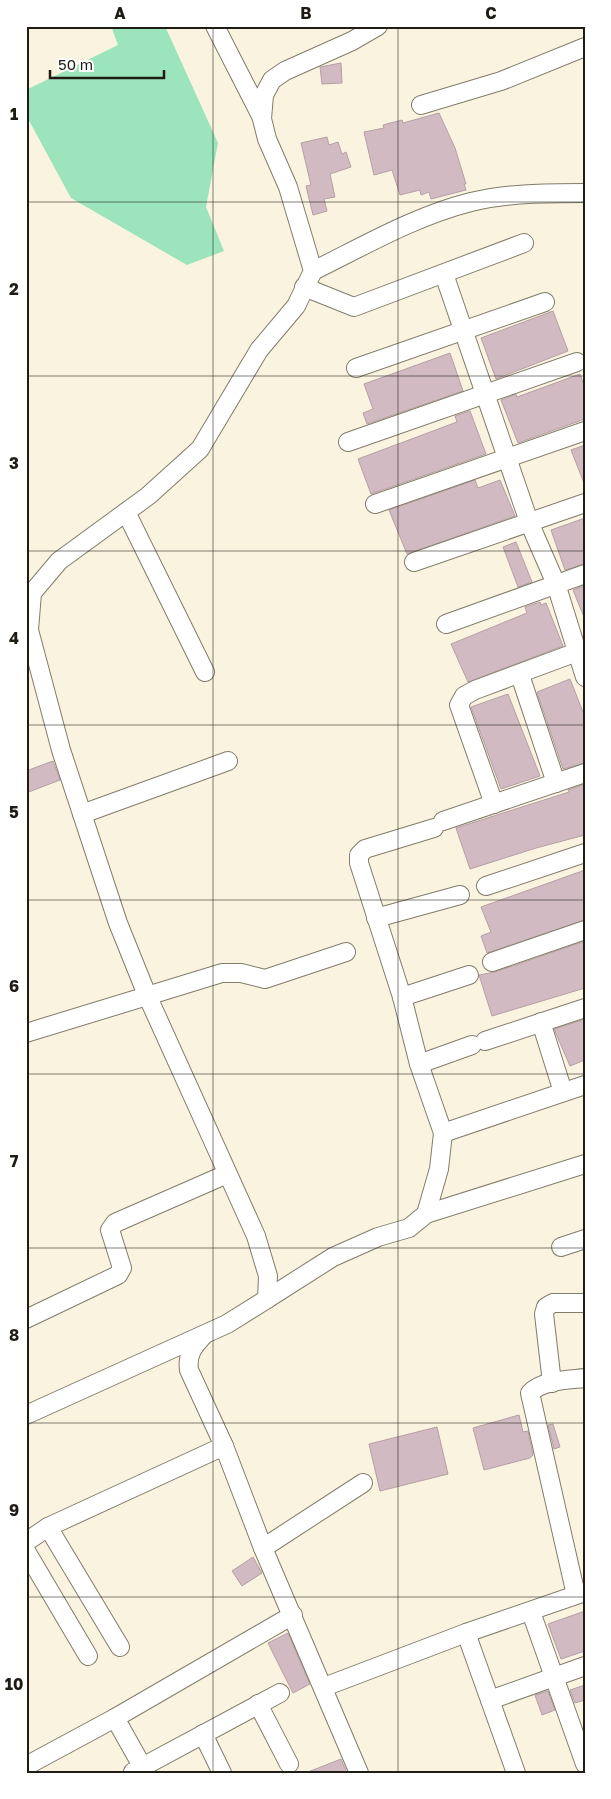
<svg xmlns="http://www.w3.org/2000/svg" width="611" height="1799" font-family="'Golos Text',sans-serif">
  <rect width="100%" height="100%" fill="#faf3df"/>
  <path fill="#9ce4bb" d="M111,26H165L218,143L206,207L224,251L187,265L71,198L26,115V90L118,45Z"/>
  <g fill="#d1bac1" stroke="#b69fa6">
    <path d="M341,63L342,83L322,84L320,67Z"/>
    <path d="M439,113L455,148L466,184H464L466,190L431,199L429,192L421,195L420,190L400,195L392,170L374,175L364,132L384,128L383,125L402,120L403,123Z"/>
    <path d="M327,137L329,145L338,142L342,154L346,152L351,167L330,174L335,197L324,199L327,211L313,215L306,186L311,185L301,143Z"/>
    <path d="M553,311L568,351L496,379L481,338Z"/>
    <path d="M450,353L463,391L367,424L363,413L373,409L364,384Z"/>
    <path d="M580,374L585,388V419L518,443L501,400L516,394L517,397Z"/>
    <path d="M470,411L486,454L371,494L358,459L457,422L455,416Z"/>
    <path d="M585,445V483H584L571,450Z"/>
    <path d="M475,480L478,488L500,480L515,516L407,554L389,510Z"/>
    <path d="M585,518V564L565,570L551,530Z"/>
    <path d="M516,542L532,582L518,587L503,547Z"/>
    <path d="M585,585V617H584L573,590Z"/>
    <path d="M540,602L541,605L546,603L563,646L468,682L451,644L527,613L525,607Z"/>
    <path d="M570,679L585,717V763L563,769L537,692Z"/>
    <path d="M508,694L540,776L501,789L471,707Z"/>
    <path d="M53,761L60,780L26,793V771Z"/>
    <path d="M585,784V835L536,848L470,869L456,828L569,792L568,790Z"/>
    <path d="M585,870V920L487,953L481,936L491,932L481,907Z"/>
    <path d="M585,941V988L492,1016L479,975L495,972Z"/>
    <path d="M585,1019V1060L570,1066L554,1029Z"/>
    <path d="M519,1415L523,1432L528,1431L533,1455L530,1458L484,1470L473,1428Z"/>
    <path d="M553,1424L560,1447L554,1449L548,1425Z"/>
    <path d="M437,1427L448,1474L380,1491L369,1444Z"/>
    <path d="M253,1557L262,1573L242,1586L232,1571Z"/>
    <path d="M585,1611V1651L561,1659L548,1624Z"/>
    <path d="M288,1633L310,1684L293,1693L268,1643Z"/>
    <path d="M585,1685V1700L575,1703L570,1690Z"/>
    <path d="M548,1691L555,1710L542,1715L535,1695Z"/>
    <path d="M341,1759L347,1773H308V1772Z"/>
  </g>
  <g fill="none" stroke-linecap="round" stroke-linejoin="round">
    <defs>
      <g id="street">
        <path d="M215,26L262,118"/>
        <path d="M421,105L501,81L585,47"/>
        <path d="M313,271C364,246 415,216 471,202C508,193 547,193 585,193"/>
        <path d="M444,274L529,522L556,584L585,677"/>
        <path d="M304,287L354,307L524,243"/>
        <path d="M356,368L545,302"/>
        <path d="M348,442L577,362"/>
        <path d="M375,504L585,431"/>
        <path d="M126,512L205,672"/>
        <path d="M414,562L585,503"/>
        <path d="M446,624L585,574"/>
        <path d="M520,675L556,783"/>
        <path d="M494,804L459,705L464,696L475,690L585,649"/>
        <path d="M82,814L228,761"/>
        <path d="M443,821L585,773"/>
        <path d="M486,886L585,853"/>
        <path d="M376,918L460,895"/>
        <path d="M492,962L585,930"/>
        <path d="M402,997L469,975"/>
        <path d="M541,1022L563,1092"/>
        <path d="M26,1033L222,973H241L265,979L346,952"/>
        <path d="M485,1041L585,1008"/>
        <path d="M419,1064L472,1045"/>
        <path d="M443,1133L585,1085"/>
        <path d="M426,1214L439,1169L443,1133L419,1064L402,997L359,863V855L365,849L434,828"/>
        <path d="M561,1247L585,1239"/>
        <path d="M267,1299L333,1257L378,1237L409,1228L426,1214L585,1164"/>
        <path d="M26,1319L118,1275L122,1268L110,1230L115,1223L227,1174"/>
        <path d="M203,1336C193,1347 187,1354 189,1370L224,1446L263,1548L359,1773"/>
        <path d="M552,1383L544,1314L546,1307L553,1303H585"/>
        <path d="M26,1415L227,1324L267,1299L268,1276L256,1236L147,995L118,923L61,750L29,630L32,593L59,561L148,496L200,449L259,350L296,306L313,271L288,187L267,139L262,119L264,95L272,80L285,71L352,41L378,26"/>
        <path d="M48,1527L120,1647"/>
        <path d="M26,1542L48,1527L224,1446"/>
        <path d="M263,1548L363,1483"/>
        <path d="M26,1551L88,1656"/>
        <path d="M576,1595L530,1393C542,1380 568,1380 585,1378"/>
        <path d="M531,1612L585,1764"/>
        <path d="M466,1633L516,1773"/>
        <path d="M324,1687L466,1633L585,1592"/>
        <path d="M490,1700L585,1666"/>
        <path d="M258,1704L289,1764"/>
        <path d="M203,1734L222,1773"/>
        <path d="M26,1766L115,1718"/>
        <path d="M133,1772L280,1693"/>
        <path d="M146,1773L115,1718L293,1615"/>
      </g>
    </defs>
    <use href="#street" stroke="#827c6a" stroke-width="20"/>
    <use href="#street" stroke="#fff" stroke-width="18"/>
  </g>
  <path fill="none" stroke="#1e1c14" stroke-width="1" stroke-opacity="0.55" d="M213,26V1773M398,26V1773M26,202H585M26,376H585M26,551H585M26,725H585M26,900H585M26,1074H585M26,1248H585M26,1423H585M26,1597H585"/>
  <rect width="611" height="1799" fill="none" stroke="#ffffff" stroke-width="55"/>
  <path d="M50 70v8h114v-8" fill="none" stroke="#1e1c14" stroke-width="2.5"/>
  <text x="58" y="70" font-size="15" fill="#1e1c14" stroke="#ffffff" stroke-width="4" paint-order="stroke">50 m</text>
  <rect x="28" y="28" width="556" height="1744" fill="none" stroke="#1e1c14" stroke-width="2"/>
  <g font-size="16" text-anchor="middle" font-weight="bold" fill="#1e1c14">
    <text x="120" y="19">A</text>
    <text x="306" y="19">B</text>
    <text x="491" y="19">C</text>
    <text x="14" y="120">1</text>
    <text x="14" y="295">2</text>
    <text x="14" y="469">3</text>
    <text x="14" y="644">4</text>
    <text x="14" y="818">5</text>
    <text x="14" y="992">6</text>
    <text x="14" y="1167">7</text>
    <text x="14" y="1341">8</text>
    <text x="14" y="1516">9</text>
    <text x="14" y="1690">10</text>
  </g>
</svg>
